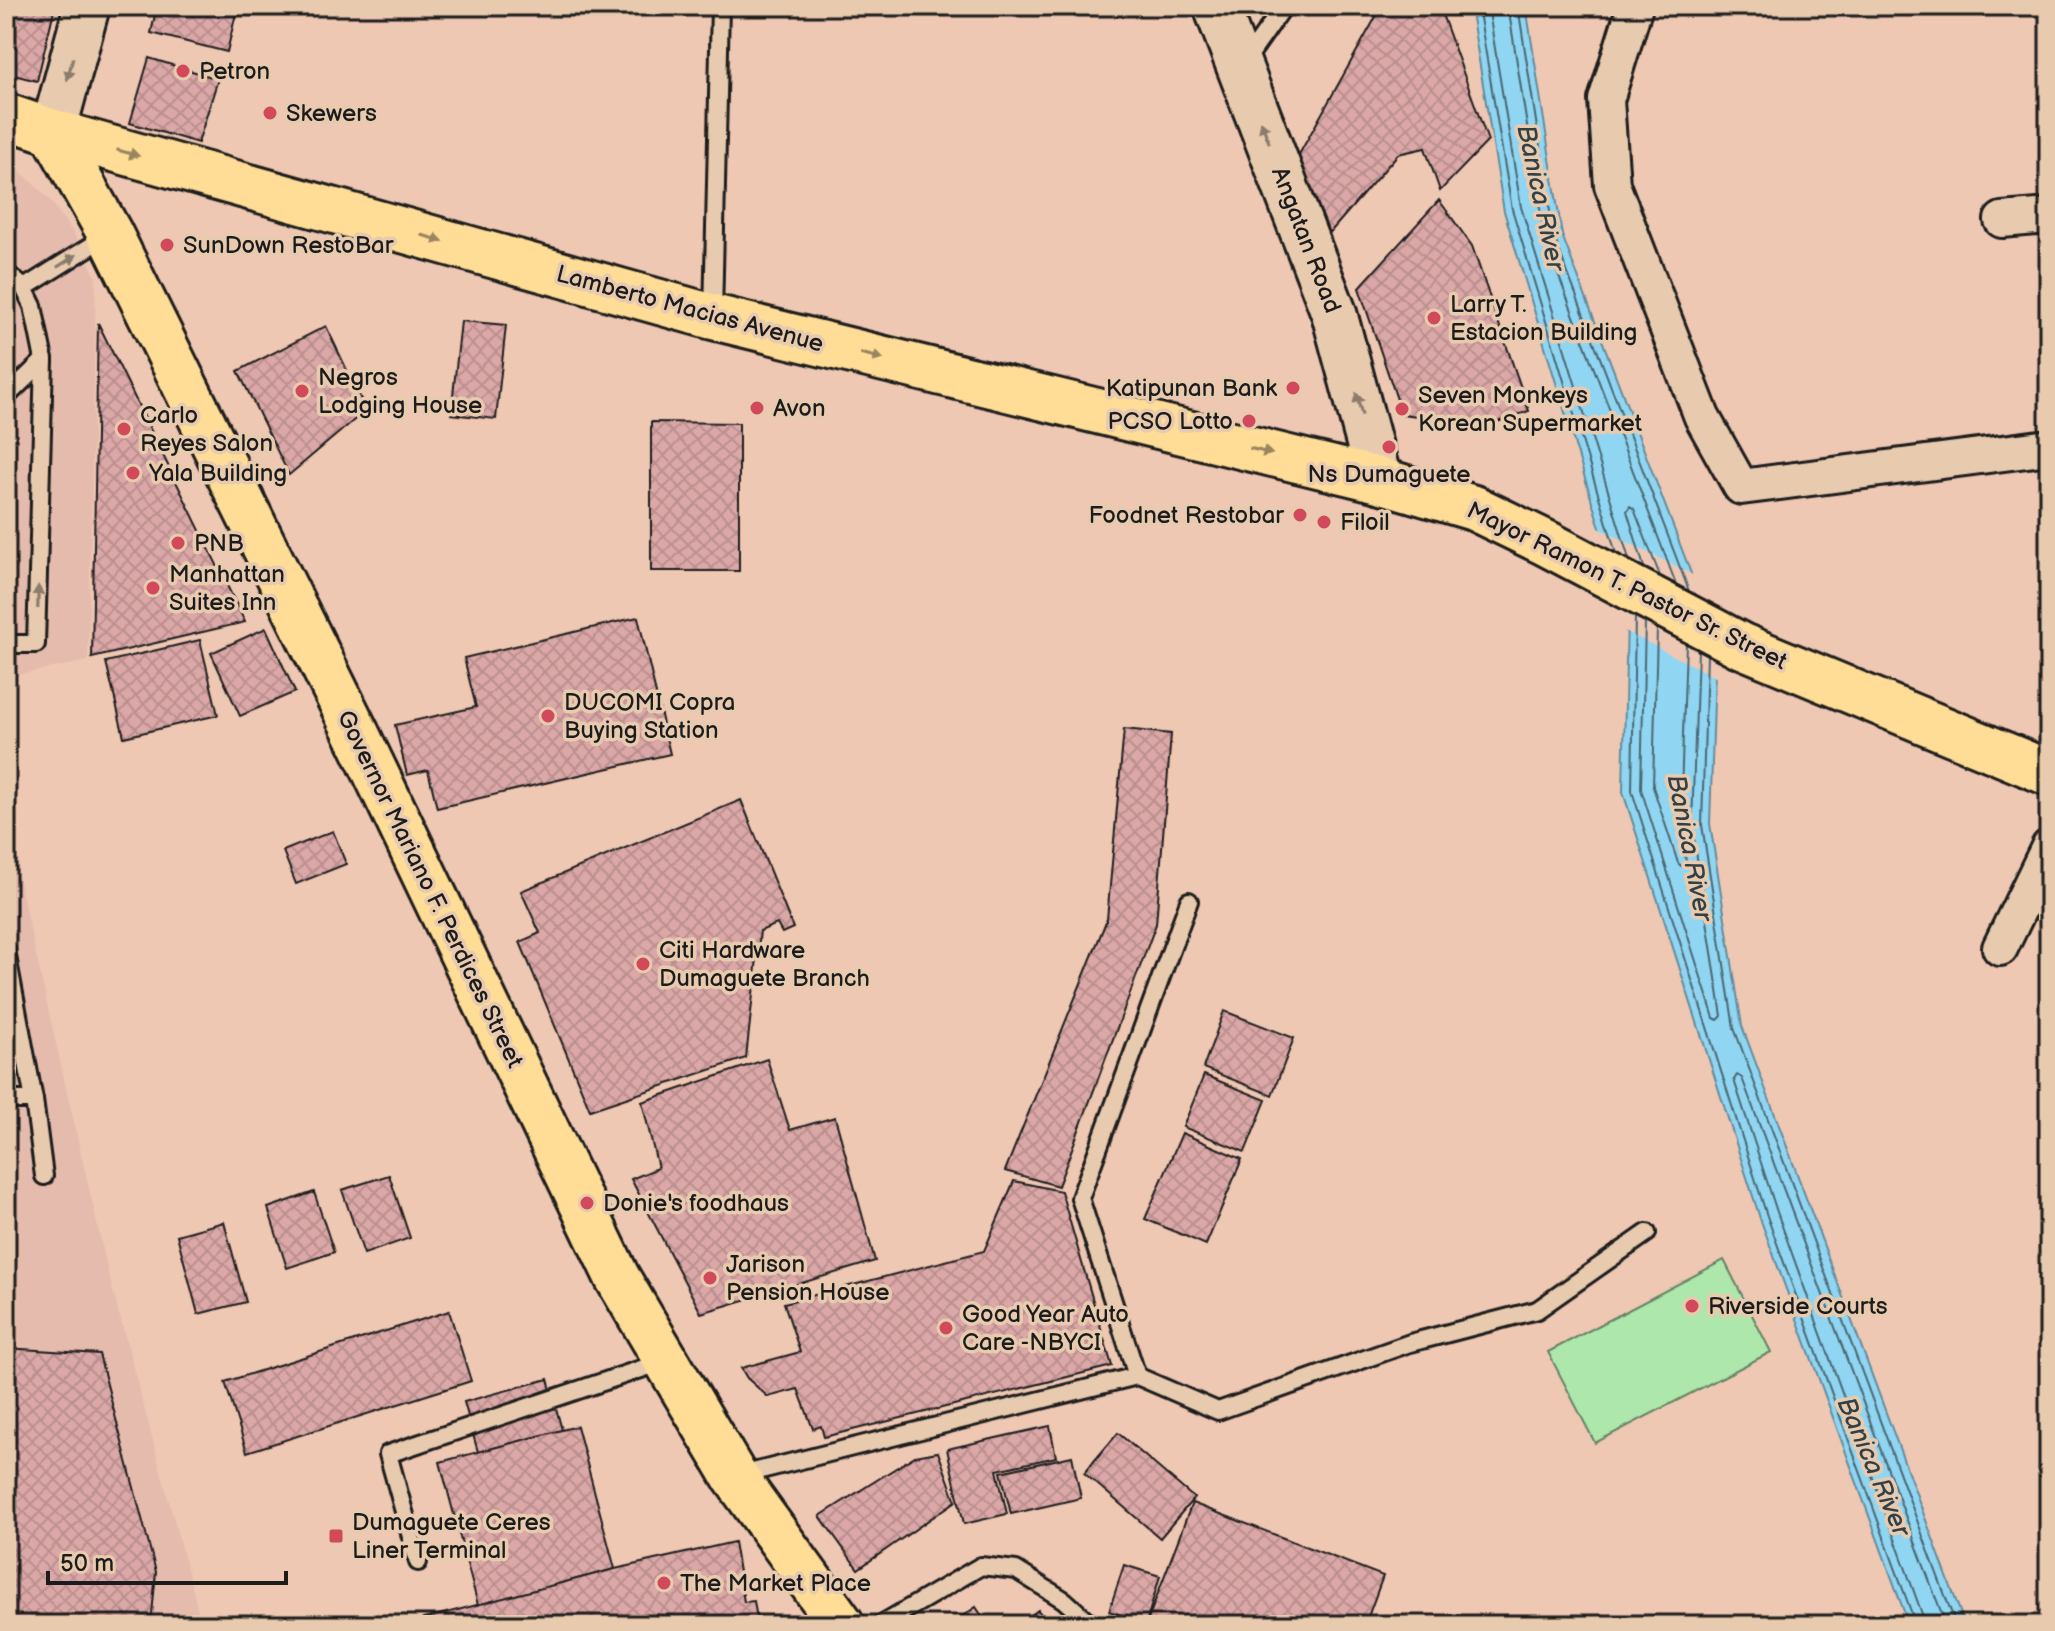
<svg xmlns="http://www.w3.org/2000/svg" width="2055" height="1631" font-family="'Balsamiq Sans',sans-serif">
  <defs>
    <pattern id="building-cross-hatch" width="8" height="8" patternUnits="userSpaceOnUse" patternTransform="scale(2)"><rect width="8" height="8" fill="#dba7a7"/><path d="M0 0l8 8M0 8l8-8" fill="none" stroke="#bb8f8f"/></pattern>
  </defs>
  <rect width="100%" height="100%" fill="#efc8b4"/>
  <filter id="ink" filterUnits="userSpaceOnUse"><feTurbulence type="fractalNoise" baseFrequency=".0125" numOctaves="2"/><feDisplacementMap in="SourceGraphic" scale="16" xChannelSelector="R" yChannelSelector="G"/><feConvolveMatrix kernelMatrix="1 2 1 2 8 2 1 2 1" color-interpolation-filters="sRGB"/></filter>
  <g filter="url(#ink)">
    <g fill="#e5bbad">
      <path d="M6,163L26,176L50,200L73,232L96,277L88,661L6,677Z"/>
      <path d="M6,823L108,1272L202,1625H6Z"/>
    </g>
    <path fill="#ade7ab" stroke="#648264" stroke-width="2" d="M1724,1260L1771,1352L1595,1443L1548,1352Z"/>
    <path fill="#90d6f2" stroke="#628c9c" stroke-width="2" d="M1470,6H1526L1562,235L1716,639L1710,824L1742,1026L1965,1625H1909L1760,1218L1623,792L1627,617L1504,211Z"/>
    <path fill="#efc8b4" d="M1595,526L1697,577L1720,638L1719,679L1623,630V617Z"/>
    <g fill="none" stroke-linecap="round" stroke-linejoin="round">
      <g stroke="#4a6672" stroke-width="2">
        <path d="M1478,6L1512,209L1616,553"/>
        <path d="M1488,6L1521,207L1629,559"/>
        <path d="M1508,6L1545,240L1676,584"/>
        <path d="M1518,6L1554,237L1689,591"/>
        <path d="M1644,567L1627,511L1630,506L1634,509L1660,576"/>
        <path d="M1635,617L1632,791L1767,1216L1916,1625"/>
        <path d="M1645,622L1641,789L1714,1018L1718,1020L1722,1016L1692,826L1698,650"/>
        <path d="M1657,628L1653,787L1678,863L1681,866L1686,862L1680,825L1686,643"/>
        <path d="M1707,655L1702,825L1734,1028L1956,1625"/>
        <path d="M1926,1625L1777,1212L1734,1080L1737,1075L1742,1078L1946,1625"/>
      </g>
    </g>
    <g fill="url(#building-cross-hatch)" stroke="#1c1c1c" stroke-width="2">
      <path d="M6,6H55L37,81L6,73Z"/>
      <path d="M157,6H224L237,9L227,52L151,33Z"/>
      <path d="M1382,6H1439L1488,141L1440,191L1425,148L1398,154L1320,244L1292,167Z"/>
      <path d="M149,58L218,79L198,143L130,123Z"/>
      <path d="M1439,200L1472,246L1529,411L1489,425L1402,414L1359,288Z"/>
      <path d="M461,321L506,325L496,419L451,414Z"/>
      <path d="M98,323L245,622L92,658Z"/>
      <path d="M326,326L366,410L289,475L238,371Z"/>
      <path d="M651,422L739,423V571H651Z"/>
      <path d="M638,617L670,754L437,808L428,770L407,775L395,725L476,707L464,658Z"/>
      <path d="M266,628L295,692L240,716L211,653Z"/>
      <path d="M200,640L218,715L124,737L106,662Z"/>
      <path d="M1124,729L1171,734L1156,924L1058,1186L1005,1171L1107,919Z"/>
      <path d="M741,800L793,928L782,933L777,924L760,931L746,1058L590,1110L520,942L540,933L521,891Z"/>
      <path d="M333,831L346,864L296,884L283,851Z"/>
      <path d="M1224,1011L1294,1038L1272,1095L1203,1068Z"/>
      <path d="M767,1059L790,1130L835,1117L875,1261L701,1313L631,1179L658,1168L642,1102Z"/>
      <path d="M1204,1075L1266,1100L1245,1152L1183,1127Z"/>
      <path d="M1182,1133L1242,1159L1206,1245L1145,1219Z"/>
      <path d="M389,1175L410,1238L364,1254L342,1190Z"/>
      <path d="M1014,1181L1061,1191L1112,1366L824,1437L821,1426L813,1429L798,1389L768,1397L747,1378L741,1368L800,1352L784,1303L984,1251Z"/>
      <path d="M314,1192L334,1252L287,1268L268,1208Z"/>
      <path d="M224,1222L246,1302L198,1314L177,1235Z"/>
      <path d="M449,1311L471,1381L247,1452L225,1382Z"/>
      <path d="M6,1348L99,1354L156,1572L151,1625H6Z"/>
      <path d="M548,1379L562,1430L478,1452L464,1402Z"/>
      <path d="M577,1426L615,1569L478,1605L440,1462Z"/>
      <path d="M1050,1426L1056,1457L997,1470L1007,1514L964,1524L947,1449Z"/>
      <path d="M1118,1433L1194,1498L1160,1538L1084,1473Z"/>
      <path d="M938,1452L956,1501L858,1569L820,1516L915,1456Z"/>
      <path d="M1072,1456L1081,1498L1011,1514L1001,1472Z"/>
      <path d="M1192,1503L1383,1576L1365,1625H1146Z"/>
      <path d="M734,1542L744,1602L754,1601L758,1625H400L615,1569Z"/>
      <path d="M1124,1565L1160,1576L1146,1623L1109,1611Z"/>
      <path d="M976,1607L988,1625H950Z"/>
      <path d="M1038,1610L1049,1625H1018Z"/>
    </g>
    <g fill="none" stroke-linecap="round" stroke-linejoin="round">
      <defs>
        <g id="lane">
          <path d="M1244,63L1284,6"/>
          <path d="M6,273L24,288L33,306L44,360L36,644H6"/>
          <path d="M24,288L107,236"/>
          <path d="M713,316L720,6"/>
          <path d="M6,397L44,360"/>
          <path d="M6,951L34,1100H6"/>
          <path d="M34,1100L44,1176"/>
          <path d="M1137,1376L1080,1198L1189,901"/>
          <path d="M737,1476L1137,1376L1218,1411L1410,1343L1537,1310L1647,1233"/>
          <path d="M418,1562L388,1454L665,1361"/>
          <path d="M880,1625L981,1566L1016,1570L1064,1600L1092,1625"/>
        </g>
        <g id="street">
          <path d="M1635,6L1606,100L1612,185L1702,417L1741,487L2049,447"/>
          <path d="M2002,220L2049,216"/>
          <path d="M2000,948L2049,847"/>
        </g>
        <g id="secondary">
          <path d="M1216,6L1334,313L1379,480"/>
          <path d="M53,132L87,6"/>
        </g>
        <g id="primary">
          <path d="M6,116L53,132L713,317L1379,480L1474,508L1546,543L1740,645L2049,773"/>
          <path d="M53,132L110,234L356,732L617,1277L735,1477L842,1625"/>
        </g>
      </defs>
      <use href="#lane" stroke="#1c1c1c" stroke-width="22"/>
      <use href="#street" stroke="#1c1c1c" stroke-width="40"/>
      <use href="#secondary" stroke="#1c1c1c" stroke-width="50"/>
      <use href="#primary" stroke="#1c1c1c" stroke-width="50"/>
      <use href="#lane" stroke="#e8cbaf" stroke-width="16"/>
      <use href="#street" stroke="#e8cbaf" stroke-width="34"/>
      <use href="#secondary" stroke="#e8cbaf" stroke-width="44"/>
      <use href="#primary" stroke="#ffdd96" stroke-width="44"/>
    </g>
    <defs><path id="oneway-solid" d="M-6-.8H1V-3.2L6.5 0L1 3.2V.8H-6Z" transform="scale(2)"/></defs>
    <g fill="#8c7c6d">
      <use href="#oneway-solid" transform="translate(70 69) rotate(105)"/>
      <use href="#oneway-solid" transform="translate(1265 132) rotate(-111)"/>
      <use href="#oneway-solid" transform="translate(67 261) rotate(-32)"/>
      <use href="#oneway-solid" transform="translate(1359 404) rotate(-105)"/>
      <use href="#oneway-solid" transform="translate(38 597) rotate(-89)"/>
    </g>
    <g fill="#99865f">
      <use href="#oneway-solid" transform="translate(128 153) rotate(16)"/>
      <use href="#oneway-solid" transform="translate(432 238) rotate(16)"/>
      <use href="#oneway-solid" transform="translate(872 356) rotate(14)"/>
      <use href="#oneway-solid" transform="translate(1261 451) rotate(14)"/>
    </g>
  </g>
  <g fill="#d1495b" stroke="#e8cbaf" stroke-width="3">
    <circle cx="183" cy="71" r="8"/>
    <circle cx="270" cy="113" r="8"/>
    <circle cx="167" cy="245" r="8"/>
    <circle cx="1434" cy="318" r="8"/>
    <circle cx="1293" cy="388" r="8"/>
    <circle cx="302" cy="391" r="8"/>
    <circle cx="757" cy="408" r="8"/>
    <circle cx="1402" cy="409" r="8"/>
    <circle cx="1249" cy="421" r="8"/>
    <circle cx="124" cy="429" r="8"/>
    <circle cx="1389" cy="447" r="8"/>
    <circle cx="133" cy="473" r="8"/>
    <circle cx="1300" cy="515" r="8"/>
    <circle cx="1324" cy="522" r="8"/>
    <circle cx="178" cy="543" r="8"/>
    <circle cx="153" cy="588" r="8"/>
    <circle cx="548" cy="716" r="8"/>
    <circle cx="643" cy="964" r="8"/>
    <circle cx="587" cy="1203" r="8"/>
    <circle cx="710" cy="1278" r="8"/>
    <circle cx="1692" cy="1306" r="8"/>
    <circle cx="946" cy="1328" r="8"/>
    <rect x="328" y="1528" width="16" height="16" rx="4"/>
    <circle cx="664" cy="1583" r="8"/>
  </g>
  <g text-anchor="middle" dominant-baseline="central" stroke-width="7" stroke-linejoin="round" paint-order="stroke">
    <g font-size="24" fill="#1c1c1c" stroke="#e8cbaf" text-anchor="start">
      <text x="199" y="71">Petron</text>
      <text x="286" y="113">Skewers</text>
      <text x="183" y="245">SunDown RestoBar</text>
      <text x="1450" y="304">Larry T.<tspan x="1450" dy="28">Estacion Building</tspan></text>
      <text x="318" y="377">Negros<tspan x="318" dy="28">Lodging House</tspan></text>
      <text x="1277" y="388" text-anchor="end">Katipunan Bank</text>
      <text x="1418" y="395">Seven Monkeys<tspan x="1418" dy="28">Korean Supermarket</tspan></text>
      <text x="773" y="408">Avon</text>
      <text x="140" y="415">Carlo<tspan x="140" dy="28">Reyes Salon</tspan></text>
      <text x="1233" y="421" text-anchor="end">PCSO Lotto</text>
      <text x="149" y="473">Yala Building</text>
      <text x="1389" y="474" text-anchor="middle">Ns Dumaguete</text>
      <text x="1284" y="515" text-anchor="end">Foodnet Restobar</text>
      <text x="1340" y="522">Filoil</text>
      <text x="194" y="543">PNB</text>
      <text x="169" y="574">Manhattan<tspan x="169" dy="28">Suites Inn</tspan></text>
      <text x="564" y="702">DUCOMI Copra<tspan x="564" dy="28">Buying Station</tspan></text>
      <text x="659" y="950">Citi Hardware<tspan x="659" dy="28">Dumaguete Branch</tspan></text>
      <text x="603" y="1203">Donie's foodhaus</text>
      <text x="726" y="1264">Jarison<tspan x="726" dy="28">Pension House</tspan></text>
      <text x="1708" y="1306">Riverside Courts</text>
      <text x="962" y="1314">Good Year Auto<tspan x="962" dy="28">Care -NBYCI</tspan></text>
      <text x="352" y="1522">Dumaguete Ceres<tspan x="352" dy="28">Liner Terminal</tspan></text>
      <text x="680" y="1583">The Market Place</text>
    </g>
    <g font-size="24" fill="#1c1c1c" stroke="#e8cbaf">
      <text transform="translate(1306 240) rotate(69)">Angatan Road</text>
      <text transform="translate(690 309) rotate(15)">Lamberto Macias Avenue</text>
      <text transform="translate(1627 586) rotate(26)">Mayor Ramon T. Pastor Sr. Street</text>
      <text transform="translate(430 889) rotate(64)">Governor Mariano F. Perdices Street</text>
    </g>
    <g font-size="26" font-style="italic" fill="#334147" stroke="#e8cbaf">
      <text transform="translate(1540 198) rotate(78)">Banica River</text>
      <text transform="translate(1689 848) rotate(79)">Banica River</text>
      <text transform="translate(1873 1467) rotate(67)">Banica River</text>
    </g>
  </g>
  <rect width="2055" height="1631" fill="none" stroke="#e8cbaf" stroke-width="32"/>
  <rect x="16" y="16" width="2023" height="1599" fill="none" stroke="#1c1c1c" stroke-width="3" filter="url(#ink)"/>
  <path d="M48 1571v12h238v-12" fill="none" stroke="#1c1c1c" stroke-width="4"/>
  <text x="60" y="1571" font-size="24" fill="#1c1c1c" stroke="#e8cbaf" stroke-width="6" paint-order="stroke">50 m</text>
</svg>
